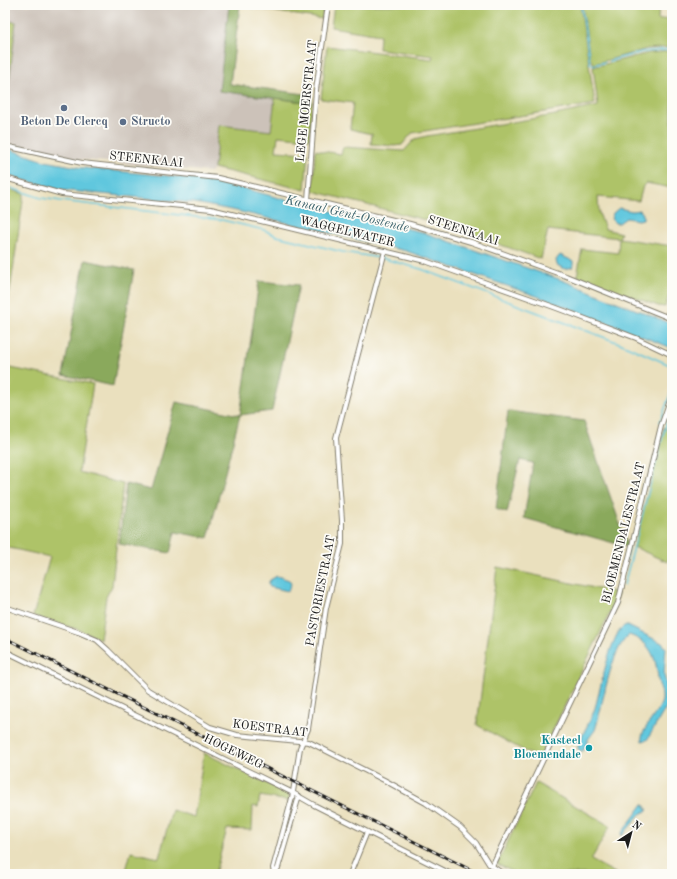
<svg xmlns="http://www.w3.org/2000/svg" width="677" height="879" font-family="'Old Standard TT',serif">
  <rect width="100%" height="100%" fill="#fdfcf7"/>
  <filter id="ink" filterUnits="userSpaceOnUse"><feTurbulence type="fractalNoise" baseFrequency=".025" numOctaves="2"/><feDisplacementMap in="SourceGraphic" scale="8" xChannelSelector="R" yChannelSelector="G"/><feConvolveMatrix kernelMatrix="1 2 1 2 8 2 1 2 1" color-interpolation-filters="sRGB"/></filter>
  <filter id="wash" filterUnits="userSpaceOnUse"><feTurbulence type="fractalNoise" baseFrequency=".012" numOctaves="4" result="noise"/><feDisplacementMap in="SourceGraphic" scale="16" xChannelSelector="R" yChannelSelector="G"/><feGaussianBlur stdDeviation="0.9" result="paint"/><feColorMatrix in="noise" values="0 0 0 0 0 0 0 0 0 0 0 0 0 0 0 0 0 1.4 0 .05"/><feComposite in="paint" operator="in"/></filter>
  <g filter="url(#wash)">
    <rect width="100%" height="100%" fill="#eae0be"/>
    <path fill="#ccc2b9" d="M5,5H229L219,91L275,98L271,131L219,125L214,168L211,172L74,159L5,143V117L16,22L5,21Z"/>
    <g fill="#aec367" stroke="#657042">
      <path d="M240,5H324L322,19L240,6Z"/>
      <path d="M334,5H580L595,104L412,133L402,145L394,146L371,144L372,134L350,129L353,103L321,99L327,46L432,59L433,56L379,49L380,35L331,27Z"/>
      <path d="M582,5H659L658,20L672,18V47L647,49L594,64L590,59Z"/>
      <path d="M5,21L16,22L5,117Z"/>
      <path d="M672,51V188L646,183L643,186L639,201L598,197L599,213L605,229L621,233L619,238L672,246V287L665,307L658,306L577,276L582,249L618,253L619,238L548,230L541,259L441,224L313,191L315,150L341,154L343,147L404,151L415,139L427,136L555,115L598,106L593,67L649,53Z"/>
      <path d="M275,98L312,103L309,139L278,136L276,151L308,153L305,190L214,168L219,125L271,131Z"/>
      <path d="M5,188L24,194L5,325Z"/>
      <path d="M5,367L93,384L79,472L123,484L112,586L106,597L100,639L80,630L33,616L50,557L5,547Z"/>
      <path d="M664,427L672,433V551L667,562L634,547Z"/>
      <path d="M497,567L618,593L617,598L539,759L477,725Z"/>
      <path d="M204,753L289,794V801L260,796L258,807L253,806L252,830L227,829L215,874H125L131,852L159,858L172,810L194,817Z"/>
      <path d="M536,783L610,826L591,860L617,874H517L497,864Z"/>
    </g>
    <g fill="#8aa95c" stroke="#53623c">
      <path d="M229,5H240L230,84L312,95V103L219,91Z"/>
      <path d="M85,260L134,270L113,386L63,375Z"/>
      <path d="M259,281L299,285L272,411L240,415L208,538L175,532L170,553L119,544L126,484L151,490L176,402L240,415Z"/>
      <path d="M508,411L584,421L628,547L524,518L533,463L520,460L507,513L496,509Z"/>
    </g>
    <g fill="#61c7de" stroke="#3e727d">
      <path d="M5,148L45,161L83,168L201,179L235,186L305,205L422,232L559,279L672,324V348L548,300L406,251L237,211L195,203L60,190L5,175Z"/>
      <path d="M619,208L632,211L640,210L643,214V219L638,220L626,218L619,223H615L611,219L613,213Z"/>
      <path d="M560,255L573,261V267L565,269L557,265L556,260Z"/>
      <path d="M277,576L289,580L291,584L288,591L270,587L268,584L270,580Z"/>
      <path d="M626,625L662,643L666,648L664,675L669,695L667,706L647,740L642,741C639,731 660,712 662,700C663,692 658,685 658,678C656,658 651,642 629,635C610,650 603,706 595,730L589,738L583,751H580L578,749V746C582,733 590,723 594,711C600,694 610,631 626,625Z"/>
      <path d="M643,804L648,810L640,814L622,836L621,834Z"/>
    </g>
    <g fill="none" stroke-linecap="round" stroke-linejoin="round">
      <g stroke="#61c7de" stroke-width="1.5">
        <path d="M581,5L590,63L593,65L605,62"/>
        <path d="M609,61L642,52L672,49"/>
        <path d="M5,186L41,198L61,201L222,220L264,230L277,236L343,252L381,258L421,269L622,344L672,366"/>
        <path d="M660,422L672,389"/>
        <path d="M626,560L629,548"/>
        <path d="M624,585L671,405"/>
      </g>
    </g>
  </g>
  <g filter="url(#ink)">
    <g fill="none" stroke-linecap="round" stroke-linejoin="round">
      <defs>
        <g id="minor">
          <path d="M5,146L82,163L218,178L410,224L471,242L566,276L672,319"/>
          <path d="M5,178L62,194L211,209L425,261L554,307L636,338L672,355"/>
          <path d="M308,200L316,90L328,5"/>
          <path d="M667,317L672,302"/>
          <path d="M5,607L78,632L97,640L108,650L148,690L210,727L237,735L309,742L384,780L426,803L460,827L476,843L489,864L503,874"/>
          <path d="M5,651L293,793L314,805L451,874"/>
          <path d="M492,866L618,603L661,426L672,395"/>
          <path d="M274,874L273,868L292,798L300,748L308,729L326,608L342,544V520L336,438L385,251"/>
          <path d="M274,874L278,868L299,796"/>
          <path d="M350,874L367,832"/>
        </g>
      </defs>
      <use href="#minor" stroke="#837e6d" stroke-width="6"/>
      <use href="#minor" stroke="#fff" stroke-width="4"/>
      <defs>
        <path id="rail" d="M5,638L479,874"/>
      </defs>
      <use href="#rail" stroke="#1c1c1c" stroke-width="3"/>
      <use href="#rail" stroke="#fdfcf7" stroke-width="1.5" stroke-dasharray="4.5" stroke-linecap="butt"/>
    </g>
  </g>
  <g fill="#5c6f8a" stroke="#fdfcf7" stroke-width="1.5">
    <circle cx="64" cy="108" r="4"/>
    <circle cx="123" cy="122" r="4"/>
  </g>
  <circle fill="#0f9aa8" stroke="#fdfcf7" stroke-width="1.5" cx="589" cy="748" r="4"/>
  <g text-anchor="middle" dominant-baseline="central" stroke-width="3.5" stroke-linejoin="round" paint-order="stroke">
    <g font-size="12" fill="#1c1c1c" stroke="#fdfcf7">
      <text transform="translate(307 101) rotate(-84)">LEGE MOERSTRAAT</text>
      <text transform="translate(146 160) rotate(6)">STEENKAAI</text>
      <text transform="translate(463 231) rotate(18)">STEENKAAI</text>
      <text transform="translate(347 232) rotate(14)">WAGGELWATER</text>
      <text transform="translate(624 533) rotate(-76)">BLOEMENDALESTRAAT</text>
      <text transform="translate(321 591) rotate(-79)">PASTORIESTRAAT</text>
      <text transform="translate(270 729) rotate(7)">KOESTRAAT</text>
      <text transform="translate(233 752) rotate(26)">HOGEWEG</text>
    </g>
    <g font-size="12" font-weight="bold" fill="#4e5e75" stroke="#fdfcf7">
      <text x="64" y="122">Beton De Clercq</text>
      <text x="131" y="122" text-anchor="start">Structo</text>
    </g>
    <g font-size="12" font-weight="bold" fill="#0d838f" stroke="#fdfcf7" text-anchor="end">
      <text x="581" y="741">Kasteel<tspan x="581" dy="14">Bloemendale</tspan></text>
    </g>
    <g font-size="13" font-style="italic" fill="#38606a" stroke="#fdfcf7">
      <text transform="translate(347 214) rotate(13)">Kanaal Gent-Oostende</text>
    </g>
  </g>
  <rect width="677" height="879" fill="none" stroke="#fdfcf7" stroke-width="20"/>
  <g transform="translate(631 833) rotate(36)" stroke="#fdfcf7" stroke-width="3" paint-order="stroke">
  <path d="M0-3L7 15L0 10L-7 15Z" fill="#1c1c1c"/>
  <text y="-6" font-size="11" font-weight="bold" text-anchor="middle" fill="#1c1c1c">N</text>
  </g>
</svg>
